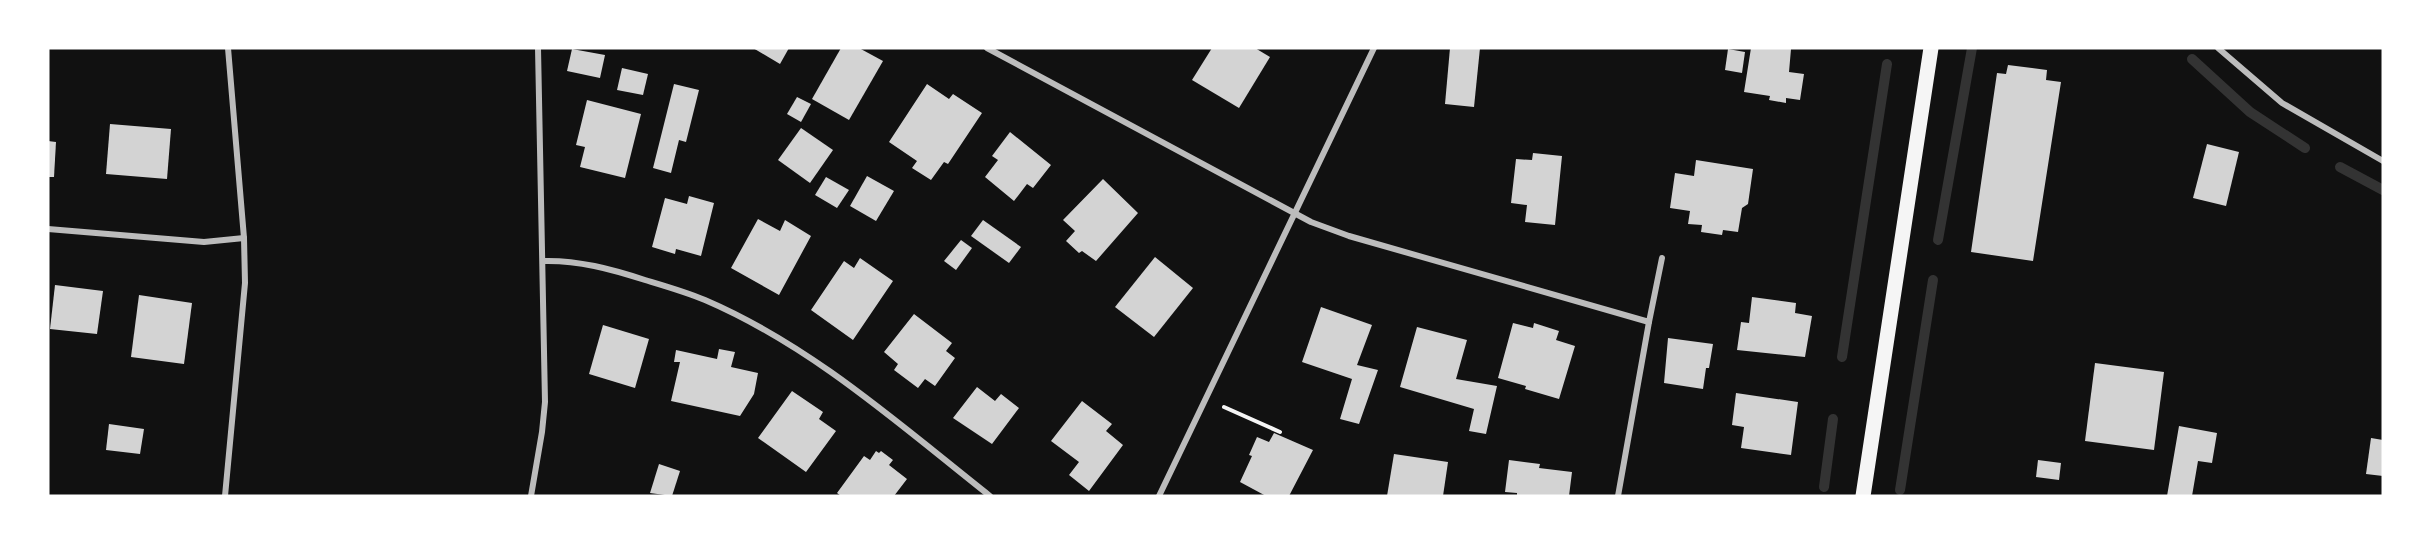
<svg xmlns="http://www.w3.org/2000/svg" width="2431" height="544" font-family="'Nunito Sans',sans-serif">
  <rect width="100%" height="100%" fill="#111"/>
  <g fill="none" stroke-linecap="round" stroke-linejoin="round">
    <g stroke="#333" stroke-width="10">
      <path d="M2192,59L2250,112L2305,148"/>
      <path d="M2340,167L2383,190"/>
      <path d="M1938,240L1972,48"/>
      <path d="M1842,357L1887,64"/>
      <path d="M1824,487L1833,419"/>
      <path d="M1900,490L1933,280"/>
    </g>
  </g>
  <g fill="#d3d3d3">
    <path d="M753,48H789L780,64Z"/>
    <path d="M841,48H859L883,61L849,120L812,99Z"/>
    <path d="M1212,48H1255L1270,57L1239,108L1192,80Z"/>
    <path d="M1450,48H1480L1474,107L1445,104Z"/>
    <path d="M1751,48L1791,49L1789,72L1804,74L1800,100L1786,98V103L1769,100L1770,96L1744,92Z"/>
    <path d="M572,49L605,55L600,78L567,71Z"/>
    <path d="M1728,49L1745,52L1742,73L1725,70Z"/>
    <path d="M2008,65L2047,70L2046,80L2061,82L2033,261L1971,252L1997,73L2006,74Z"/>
    <path d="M622,68L648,74L643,95L617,90Z"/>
    <path d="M674,84L699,90L686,142L679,140L671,173L653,168Z"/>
    <path d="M927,84L949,99L953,94L982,113L948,164L944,162L931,180L912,168L917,161L889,142Z"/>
    <path d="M797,97L811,104L801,122L787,114Z"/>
    <path d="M587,100L641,114L625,178L580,167L585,147L576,145Z"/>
    <path d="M110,124L171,129L167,179L106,174Z"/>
    <path d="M801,128L833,150L810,183L778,160Z"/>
    <path d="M1010,132L1051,165L1033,188L1027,184L1014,201L985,177L998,160L992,156Z"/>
    <path d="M48,141L56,142L54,177H48Z"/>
    <path d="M2207,144L2239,152L2226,206L2193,198Z"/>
    <path d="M1533,153L1562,156L1555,225L1525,222L1527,205L1511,203L1516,159L1532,160Z"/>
    <path d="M1696,160L1753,169L1748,204L1742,208L1738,232L1723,230L1722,235L1701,232L1702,225L1688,224L1690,211L1670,208L1675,173L1694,176Z"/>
    <path d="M867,176L894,191L876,221L850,206Z"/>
    <path d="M826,177L849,190L837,208L815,195Z"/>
    <path d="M1103,179L1138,213L1096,261L1082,251L1079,253L1066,241L1075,231L1063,220Z"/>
    <path d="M689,196L714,203L701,256L676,249L675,254L652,247L665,198L687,204Z"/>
    <path d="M758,219L780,231L785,220L811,236L779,295L731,268Z"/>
    <path d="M983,220L1021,247L1009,263L971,236Z"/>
    <path d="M961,240L972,248L956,270L944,261Z"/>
    <path d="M1155,257L1193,288L1154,337L1115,307Z"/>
    <path d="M860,258L893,281L853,340L811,310L844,261L854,268Z"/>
    <path d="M55,285L103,291L97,334L50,329Z"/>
    <path d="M139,295L192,303L184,364L131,357Z"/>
    <path d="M1752,297L1796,303L1795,313L1812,316L1805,357L1737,350L1741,322L1749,323Z"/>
    <path d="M1321,307L1372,325L1357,365L1378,370L1359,424L1340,419L1352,379L1302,362Z"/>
    <path d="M914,314L952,343L946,351L955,358L935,386L925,379L918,388L894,370L898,364L884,352Z"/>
    <path d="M1513,323L1533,328L1534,323L1559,331L1556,340L1575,346L1559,399L1525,389L1526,386L1498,378Z"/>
    <path d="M603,325L649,339L635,388L589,374Z"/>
    <path d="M1417,327L1467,340L1456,379L1497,386L1486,434L1469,431L1474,409L1400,387Z"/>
    <path d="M1668,338L1713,344L1709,368H1706L1703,389L1664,383Z"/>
    <path d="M719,349L735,352L731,367L758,373L754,394L740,416L671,401L680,362H674L676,350L717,359Z"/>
    <path d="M2095,363L2164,372L2154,450L2085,441Z"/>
    <path d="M977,387L995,401L1001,394L1019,408L992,444L953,418Z"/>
    <path d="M792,391L823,412L819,419L836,431L806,472L758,438Z"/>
    <path d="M1736,393L1798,402L1791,455L1741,448L1744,427L1732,425Z"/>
    <path d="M1082,401L1112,424L1106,431L1123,445L1089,491L1069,475L1079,462L1051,441Z"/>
    <path d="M109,424L144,429L140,454L106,450Z"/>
    <path d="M2179,426L2217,433L2212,463L2198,461L2192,496H2167Z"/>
    <path d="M1274,433L1313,450L1289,496H1266L1240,482L1252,456L1249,455L1257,437L1269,442Z"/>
    <path d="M2371,438L2383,440V476L2366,474Z"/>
    <path d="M876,451L879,453L881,451L893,460L889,465L907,479L894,496H841L837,493L864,456L870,460Z"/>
    <path d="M1394,454L1448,462L1443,496H1387Z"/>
    <path d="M1509,460L1540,464L1539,468L1572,472L1569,496H1517V493L1505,492Z"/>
    <path d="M2038,460L2061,463L2059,480L2036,477Z"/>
    <path d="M659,464L680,471L672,496L650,493Z"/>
  </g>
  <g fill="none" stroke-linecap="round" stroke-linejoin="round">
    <path stroke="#f5f5f5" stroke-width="4" d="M1224,407L1280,432"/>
    <g stroke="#bcbcbc" stroke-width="6">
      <path d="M987,48L1311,222L1349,236L1649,322L1662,258"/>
      <path d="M2218,48L2282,103L2383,161"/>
      <path d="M48,229L204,242L244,238"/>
      <path d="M543,261C578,260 611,269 645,280C665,286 686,292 705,300C812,346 900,425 990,496"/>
      <path d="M225,496L245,283L244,238L228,48"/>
      <path d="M531,496L542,432L545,402L538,48"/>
      <path d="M1159,496L1374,48"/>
      <path d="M1618,496L1649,322"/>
    </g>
    <path stroke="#f5f5f5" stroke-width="15" d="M1863,496L1931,48"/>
  </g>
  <rect width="2431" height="544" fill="none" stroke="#ffffff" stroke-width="99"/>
</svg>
